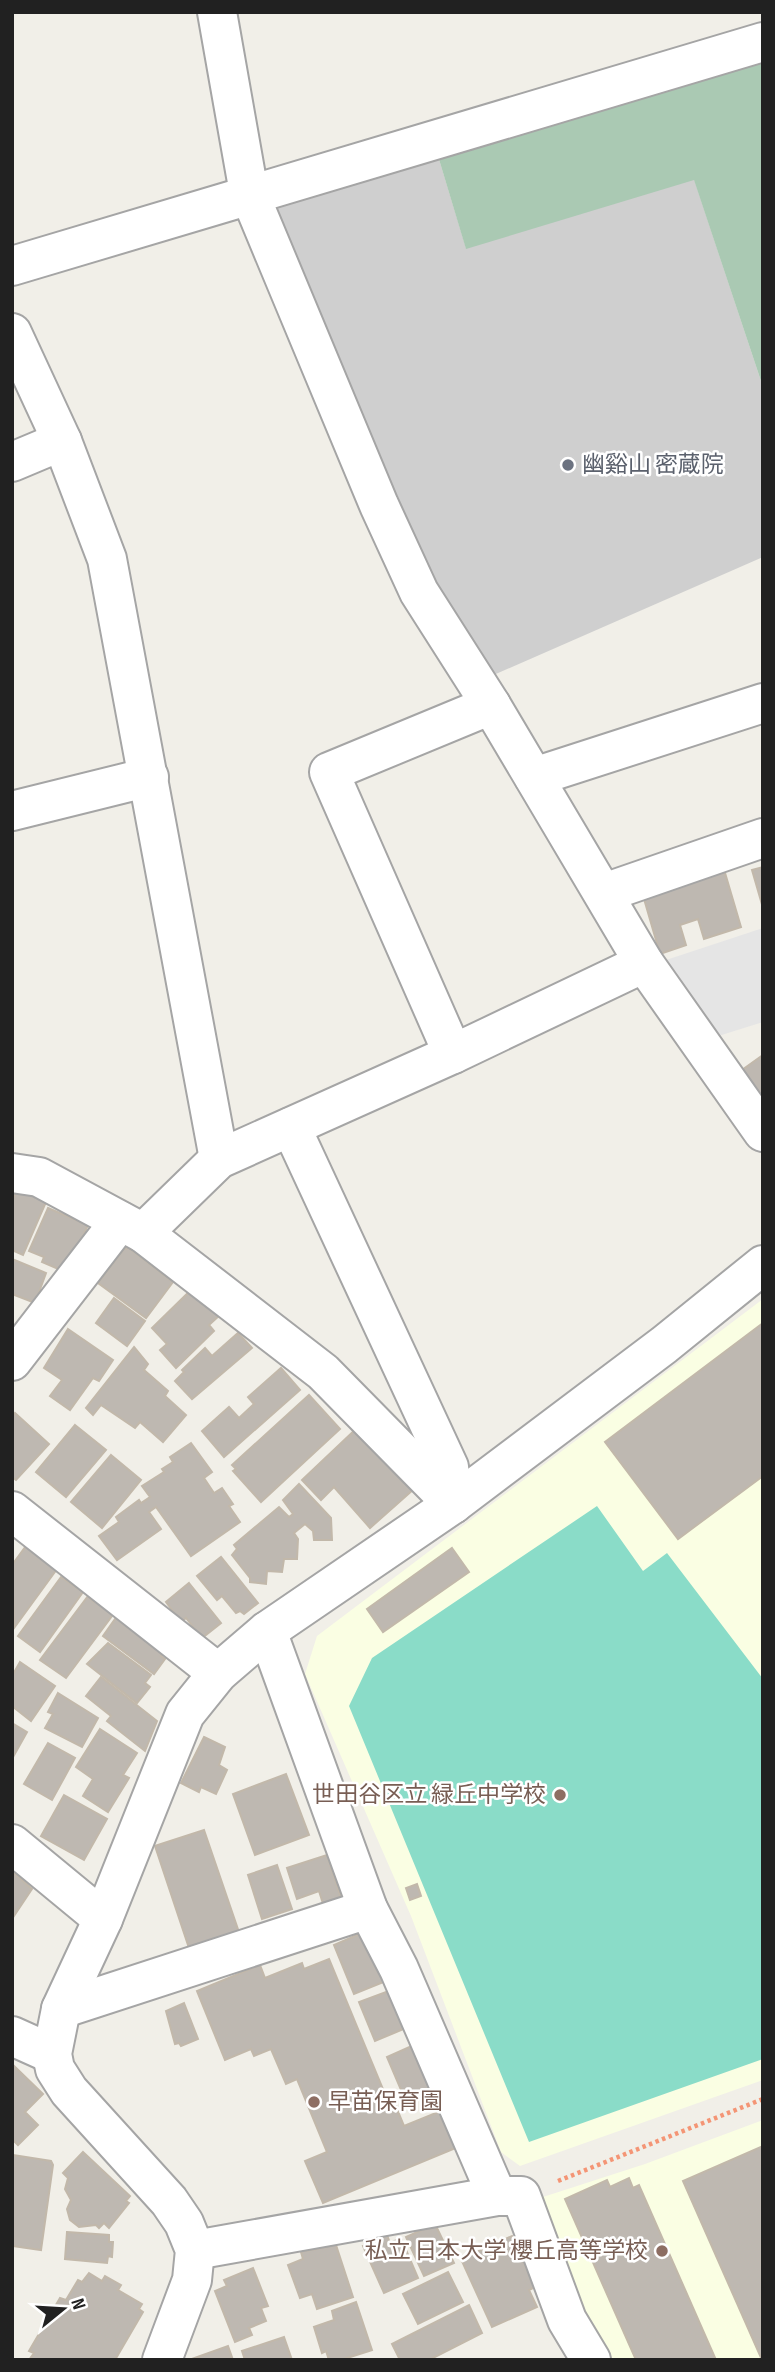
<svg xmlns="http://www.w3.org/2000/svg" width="775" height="2372" font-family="'Sofia Sans Condensed','Noto Sans JP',sans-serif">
  <rect width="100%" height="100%" fill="#f1efe8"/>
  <g fill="#fafee3">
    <path d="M763,1299V2080L520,2166L501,2152L411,1916L305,1674L317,1636Z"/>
    <path d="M763,2120V2360H612L580,2305L543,2197L645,2164Z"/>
  </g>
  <path fill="#cfcfcf" d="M435,146L466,248L694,179L763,387V557L489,677L405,543L267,200Z"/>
  <path fill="#aac9b3" d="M763,50V387L694,180L466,249L435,146Z"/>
  <path fill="#8adcc8" d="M597,1506L643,1571L667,1553L763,1679V2059L529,2142L349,1706L372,1658Z"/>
  <path fill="#e5e5e5" d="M763,928V1022L712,1038L660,962Z"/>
  <g fill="#beb8b1" stroke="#c2b8aa" stroke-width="2">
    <path d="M723,866L741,927L704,939L698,919L680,925L686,945L660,954L642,892Z"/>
    <path d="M763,867V908L752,870Z"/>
    <path d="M763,1055V1100L742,1070Z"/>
    <path d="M18,1188L46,1202L23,1255L12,1250V1201Z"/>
    <path d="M48,1208L88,1225L75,1254L72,1252L63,1271L42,1262L44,1257L29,1251Z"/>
    <path d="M129,1248L173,1282L146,1318L98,1283L124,1249Z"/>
    <path d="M12,1259L46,1273L35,1303L12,1294Z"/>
    <path d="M194,1287L221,1314L209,1325L214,1331L176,1368L160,1350L167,1344L152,1328Z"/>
    <path d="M114,1298L145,1321L127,1346L96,1323Z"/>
    <path d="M763,1323V1476L678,1539L605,1442Z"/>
    <path d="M68,1329L113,1360L99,1381L93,1378L70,1410L50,1396L62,1380L44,1368Z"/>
    <path d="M238,1333L252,1348L192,1399L175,1381L184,1372L182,1370L205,1348L212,1356Z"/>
    <path d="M134,1347L148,1364L144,1370L168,1391L165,1396L186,1415L163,1442L140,1422L135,1428L101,1405L93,1415L86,1408Z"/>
    <path d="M281,1368L300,1390L224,1457L202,1431L229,1407L239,1418L254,1404L248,1397Z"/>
    <path d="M309,1395L340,1429L261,1502L233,1471L236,1469L232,1465Z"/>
    <path d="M15,1413L49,1444L16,1480L12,1477V1417Z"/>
    <path d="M75,1425L106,1450L66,1497L36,1472Z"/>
    <path d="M356,1429L414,1489L370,1528L334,1487L321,1500L302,1480Z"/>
    <path d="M191,1443L212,1472L204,1478L214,1493L222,1488L233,1504L229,1506L240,1522L191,1556L156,1507L149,1512L161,1529L117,1560L99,1536L119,1522L116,1517L139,1500L141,1503L150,1497L142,1486L164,1472L162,1469L173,1462L170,1457Z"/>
    <path d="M111,1455L141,1480L102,1528L71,1502Z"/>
    <path d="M299,1484L331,1518L332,1540H314L313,1531L305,1524L294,1533L298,1539L297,1559H284L282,1572L267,1571L266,1584L250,1582V1578L232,1555L237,1549L234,1545L279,1507L289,1517L293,1514L283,1500Z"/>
    <path d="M26,1546L57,1569L14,1628L12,1565Z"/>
    <path d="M452,1548L469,1572L383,1632L367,1609Z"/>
    <path d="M221,1557L258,1603L244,1614L240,1611L236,1613L222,1596L217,1600L197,1576Z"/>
    <path d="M61,1577L83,1592L40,1652L18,1636Z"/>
    <path d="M189,1583L221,1623L202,1638L186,1618L181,1622L166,1602Z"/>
    <path d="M88,1596L94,1602L97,1598L115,1612L66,1678L40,1660Z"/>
    <path d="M120,1612L168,1647L161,1656L165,1659L154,1674L103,1636Z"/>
    <path d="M108,1643L151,1675L145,1683L150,1687L137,1703L87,1664Z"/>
    <path d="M20,1662L55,1686L31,1721L12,1706V1676Z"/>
    <path d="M101,1677L157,1721L145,1751L107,1721L111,1716L86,1696Z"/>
    <path d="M58,1693L98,1718L82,1747L45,1728L53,1714L48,1712Z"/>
    <path d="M12,1723L27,1732L12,1759Z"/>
    <path d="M100,1729L137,1753L123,1775L129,1778L108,1812L83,1796L93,1779L76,1767Z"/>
    <path d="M204,1737L225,1747L219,1765L227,1770L216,1794L201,1787L199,1792L181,1783Z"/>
    <path d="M48,1743L75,1758L52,1800L24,1784Z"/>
    <path d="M286,1774L309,1835L255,1855L233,1794Z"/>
    <path d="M64,1795L107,1819L84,1860L41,1836Z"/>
    <path d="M204,1830L241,1938L191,1954L155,1846Z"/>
    <path d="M327,1855L343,1904L325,1910L319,1891L297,1899L287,1868Z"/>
    <path d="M277,1865L292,1909L262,1919L248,1875Z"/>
    <path d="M12,1871L32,1889L12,1919Z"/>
    <path d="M417,1884L421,1896L410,1900L406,1888Z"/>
    <path d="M366,1931L391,1979L354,1994L334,1945Z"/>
    <path d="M329,1959L387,2099L392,2097L404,2126L448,2108L463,2145L323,2203L305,2161L327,2152L297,2079L286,2084L271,2049L254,2056L251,2049L225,2060L197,1991L260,1965L265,1978L302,1963L304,1969Z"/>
    <path d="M394,1989L406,2028L375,2041L359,2002Z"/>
    <path d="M184,2003L198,2039L181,2046L179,2043L175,2044L166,2011Z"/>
    <path d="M416,2044L437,2091L407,2104L387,2057Z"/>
    <path d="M12,2064L43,2094L25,2112L38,2125L18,2145L12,2139Z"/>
    <path d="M763,2146V2360H762L683,2181Z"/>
    <path d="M83,2152L130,2196L126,2201L129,2203L109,2228L104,2223L99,2228L96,2225L79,2227L70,2220L67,2209L71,2200L65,2189L68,2178L63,2173Z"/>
    <path d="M13,2155L51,2161L53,2165L41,2250L12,2246Z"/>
    <path d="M629,2178L633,2188L639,2185L716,2360H636L565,2199L607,2180L610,2187Z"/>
    <path d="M435,2224L454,2263L424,2276L406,2237Z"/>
    <path d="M67,2232L109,2235V2242H113L112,2257L108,2256L107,2263L65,2259Z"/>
    <path d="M387,2235L390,2243L401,2238L418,2278L384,2293L363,2246Z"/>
    <path d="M512,2236L535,2287L529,2290L537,2307L492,2327L461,2259Z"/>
    <path d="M336,2245L353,2297L317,2309L312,2294L300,2298L288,2265L303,2259L301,2252Z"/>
    <path d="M253,2268L268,2306L261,2308L266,2321L249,2328L252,2335L235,2342L215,2291L227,2286L224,2280Z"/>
    <path d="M448,2272L463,2302L418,2324L403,2294Z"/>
    <path d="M89,2273L102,2281L105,2276L121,2285L118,2290L142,2304L139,2309L143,2312L115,2360H29L34,2353L29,2351L60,2298L66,2300L78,2280L82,2282Z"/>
    <path d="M356,2302L372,2350L341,2360H329L326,2351L322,2353L314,2327L334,2320L332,2311Z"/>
    <path d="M469,2305L482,2333L429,2360H400L392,2344Z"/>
    <path d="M284,2337L292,2360H245L242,2351Z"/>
    <path d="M228,2346L233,2360H189Z"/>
  </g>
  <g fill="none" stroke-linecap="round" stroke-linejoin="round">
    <defs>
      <g id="minor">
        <path d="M217,12L249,193L379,505L419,592L491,705L644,963L763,1132"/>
        <path d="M12,266L763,42"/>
        <path d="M12,333L62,441L107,559L219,1159"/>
        <path d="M12,462L62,441"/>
        <path d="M534,777L763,703"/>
        <path d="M12,811L149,777"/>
        <path d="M604,893L763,838"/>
        <path d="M453,1054L329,772L491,705"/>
        <path d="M291,1127L449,1467L453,1504"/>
        <path d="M12,1173L39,1177L143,1233L323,1372L453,1504"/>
        <path d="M143,1233L219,1159L453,1054L644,963"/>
        <path d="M12,1361L120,1221"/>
        <path d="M12,1511L218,1673"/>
        <path d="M267,1631L368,1909L399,1969L497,2196"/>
        <path d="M12,1844L103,1919"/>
        <path d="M61,2009L368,1909"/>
        <path d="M12,2036L52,2054"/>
        <path d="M195,2250L497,2196H521L567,2320L591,2360"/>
        <path d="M162,2360L192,2280L195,2250L184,2223L169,2201L69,2091L55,2069L52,2054L61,2009L103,1919L185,1714L218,1673L267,1631L453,1504L664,1345L763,1265"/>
      </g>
    </defs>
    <use href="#minor" stroke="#a5a5a5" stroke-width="42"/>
    <path stroke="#f49575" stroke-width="4.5" stroke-dasharray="3.5 3.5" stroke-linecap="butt" d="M558,2181L763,2099"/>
    <use href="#minor" stroke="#fff" stroke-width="38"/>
  </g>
  <circle fill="#6b7280" stroke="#fff" stroke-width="2.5" cx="568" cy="465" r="7"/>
  <g fill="#8d6e63" stroke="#fff" stroke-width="2.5">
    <circle cx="560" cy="1795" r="7"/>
    <circle cx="314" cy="2102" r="7"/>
    <circle cx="662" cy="2251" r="7"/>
  </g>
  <g text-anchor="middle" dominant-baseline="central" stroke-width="5" stroke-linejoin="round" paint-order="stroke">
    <g font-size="23" fill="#5b616d" stroke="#fff" text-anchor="start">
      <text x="582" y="465">幽谿山 密蔵院</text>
    </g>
    <g font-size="23" fill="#785e54" stroke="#fff" text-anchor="end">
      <text x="546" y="1795">世田谷区立 緑丘中学校</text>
      <text x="328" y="2102" text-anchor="start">早苗保育園</text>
      <text x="648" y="2251">私立 日本大学 櫻丘高等学校</text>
    </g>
  </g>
  <rect width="775" height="2372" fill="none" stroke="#212121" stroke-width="28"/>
  <g transform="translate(63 2309) rotate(72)" stroke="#ffffff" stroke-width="5" paint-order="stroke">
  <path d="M0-5L12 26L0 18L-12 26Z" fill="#212121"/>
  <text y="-10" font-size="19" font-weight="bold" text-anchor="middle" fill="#212121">N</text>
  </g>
</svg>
